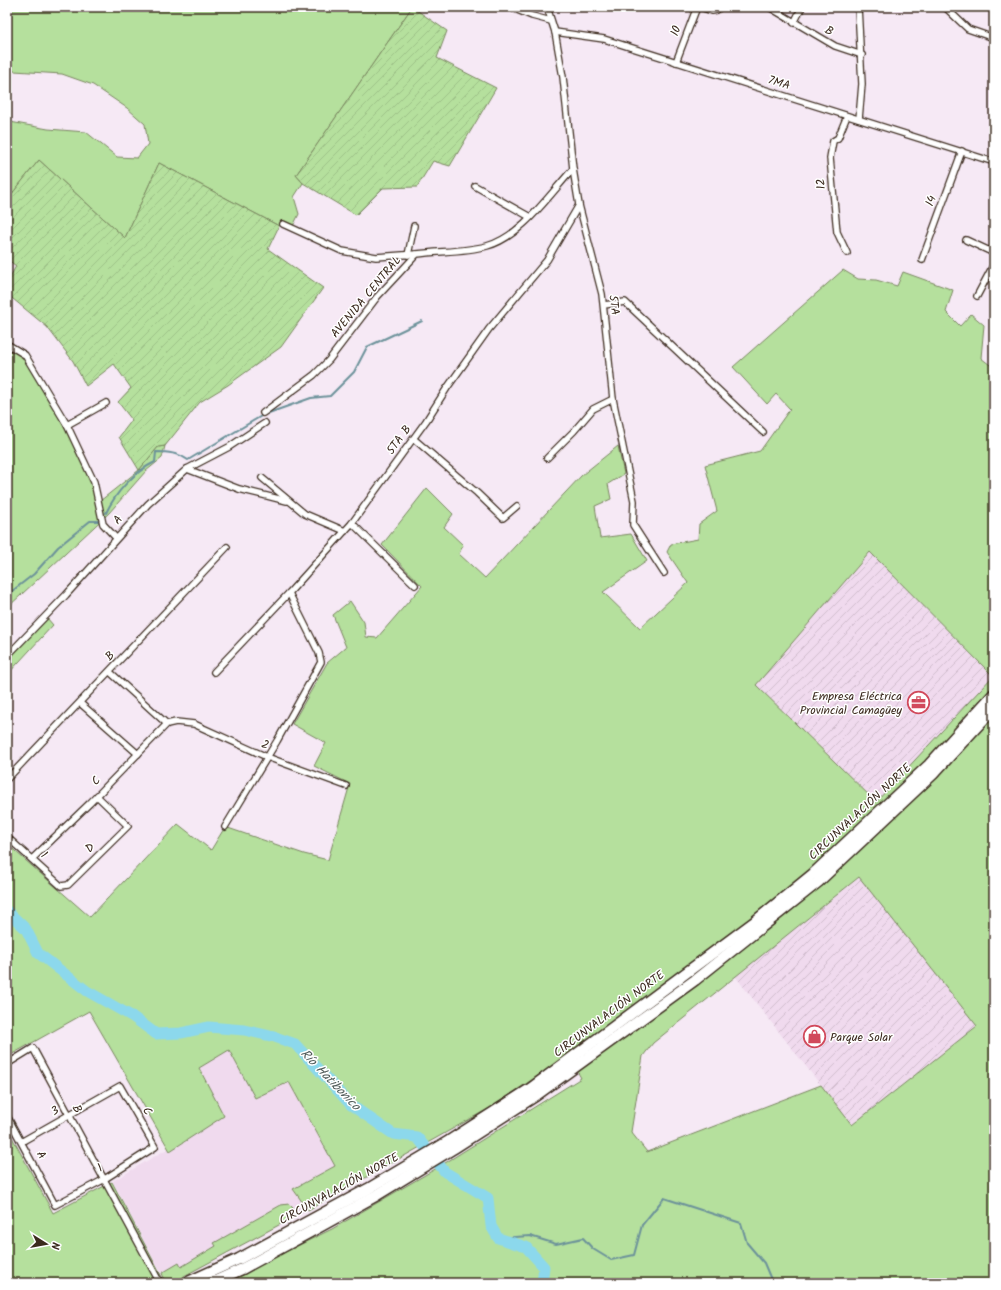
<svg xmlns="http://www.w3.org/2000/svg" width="1001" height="1290" font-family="Kalam,sans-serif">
  <defs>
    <pattern id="industrial-furrows" width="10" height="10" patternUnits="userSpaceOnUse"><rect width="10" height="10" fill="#f0daee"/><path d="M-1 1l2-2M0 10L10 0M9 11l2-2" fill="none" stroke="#cfbbcc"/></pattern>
    <pattern id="garden-furrows" width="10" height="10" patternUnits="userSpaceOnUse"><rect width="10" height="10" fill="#b5e09d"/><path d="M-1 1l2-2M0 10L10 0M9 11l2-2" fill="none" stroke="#9dc087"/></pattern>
  </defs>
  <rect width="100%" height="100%" fill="#f6e9f5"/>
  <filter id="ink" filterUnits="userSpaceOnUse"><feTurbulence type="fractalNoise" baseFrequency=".025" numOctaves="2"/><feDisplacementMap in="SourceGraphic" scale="8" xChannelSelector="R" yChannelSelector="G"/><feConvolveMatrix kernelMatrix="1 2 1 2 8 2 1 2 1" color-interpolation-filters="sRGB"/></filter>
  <g filter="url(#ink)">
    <path fill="#f0daee" d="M229,1050L255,1098L289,1082L335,1166L293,1189L308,1210L171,1283H168L155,1262L113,1181L223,1116L199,1067Z"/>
    <g fill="url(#industrial-furrows)">
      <path d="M870,552L993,676L876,802L756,685Z"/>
      <path d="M860,877L977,1026L852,1125L735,976Z"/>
    </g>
    <g fill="#b5e09d" stroke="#78855e" fill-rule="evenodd">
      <path d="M7,7H412L296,175L303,183L294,197L299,214L293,226L281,222L279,226L159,163L125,238L39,160L7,200V120L10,122L48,129L86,132L117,157L137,158L148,144L145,124L127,108L93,85L62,74L14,71L7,75Z"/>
      <path d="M843,270L858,279L876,280L897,286L903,272L953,290L946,312L960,326L971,314L984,325L981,358L994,368V1283H222L332,1229L437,1168L581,1078L568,1055L495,1105L308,1210L293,1189L335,1166L289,1082L255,1098L229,1050L199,1068L224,1116L170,1151L89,1011L7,1057V844L90,917L178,824L211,850L225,827L304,854L328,860L350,784L314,766L326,743L292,724L327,663L346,647L333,615L350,601L364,622L366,637L377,638L422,586L382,545L427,488L453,514L444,527L463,545L459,554L485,578L582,475L618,446L624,474L608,484L611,499L595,506L600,538L631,534L647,561L603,592L640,628L688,583L667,552L671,544L698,539L699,524L717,511L705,465L760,451L790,409L776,394L767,404L733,367ZM870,552L993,676L876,802L756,685ZM859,877L977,1026L852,1125L821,1085L647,1152L631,1132L643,1056L653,1043Z"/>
      <path d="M7,346L23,355L67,425L100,501L139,470L158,447L165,446L162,458L146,471L109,513L7,608Z"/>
      <path d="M47,618L53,625L7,675V661Z"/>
      <path d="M7,1128L53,1213L112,1182L164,1281L159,1283H7Z"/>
      <path d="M289,1204L293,1208L292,1218L171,1283L165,1281L162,1273L179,1263L181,1267L216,1246L214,1243L281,1205Z"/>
    </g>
    <g fill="url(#garden-furrows)" stroke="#78855e">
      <path d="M412,7L447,31L437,58L496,88L450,166L433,161L417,187L383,188L356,215L303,183L296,175Z"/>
      <path d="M39,160L125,238L159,163L279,226L268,249L323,288L281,347L228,385L200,402L165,446L158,447L139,470L119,437L132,420L118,402L131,388L114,364L86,386L73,361L47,327L7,294V283L16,266L7,259V200Z"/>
    </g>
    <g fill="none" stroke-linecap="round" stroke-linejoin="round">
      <g stroke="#6c929a" stroke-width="2">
        <path d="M106,513C116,492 134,472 155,462L156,452C168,452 178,453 188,460L263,415L311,398L330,396L354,372L367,347L422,321"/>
        <path d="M7,595L34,574L58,547L90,521H98"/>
        <path d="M498,1238L530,1236L556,1244L583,1238L593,1249L611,1260L634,1255L642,1225L664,1198L741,1223L747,1243L764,1263L772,1282L776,1283"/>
      </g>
      <path stroke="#8cd8ec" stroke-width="11" d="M7,911L26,929L38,953L87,991L133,1017L156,1034L181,1033L209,1027L244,1030L275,1037L295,1044L351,1105L393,1134L417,1137L445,1172L488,1198L491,1226L498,1238L526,1247L544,1267L542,1283"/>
      <defs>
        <g id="street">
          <path d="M510,7L532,16L551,21"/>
          <path d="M547,7L555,32L563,77L573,169L579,205L602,294L613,399L634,501L633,525L664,573"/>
          <path d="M700,7L712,11L717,10L720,7"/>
          <path d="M769,7L835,46L862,55"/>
          <path d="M858,7L862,84L859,119"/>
          <path d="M945,7L968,29L994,38"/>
          <path d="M794,23L802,7"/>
          <path d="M555,32L604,39L994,162"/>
          <path d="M676,62L697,7"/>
          <path d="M475,186L530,217"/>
          <path d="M283,224L342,251L376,257L416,254"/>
          <path d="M966,240L994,253"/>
          <path d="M847,253L837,232L830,158L833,141L838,138L847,116"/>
          <path d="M408,255L414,226"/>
          <path d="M922,260L962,151"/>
          <path d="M977,296L994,264"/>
          <path d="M604,305L625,302L763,432"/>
          <path d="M7,344L25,355L67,425L94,482L103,524L116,538"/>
          <path d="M263,413L314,375L329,360L377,297L417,254C440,251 464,252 487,246C521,237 549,195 573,169"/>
          <path d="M67,425L106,403"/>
          <path d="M414,439L477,493L503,518L517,506"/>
          <path d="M547,458L574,431L593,409L613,399"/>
          <path d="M187,469L239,489L287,501"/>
          <path d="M262,478L305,514L345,531"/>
          <path d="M352,523L415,585"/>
          <path d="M7,656L66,595L148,504L187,469L229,447L265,423"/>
          <path d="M110,672L167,724"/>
          <path d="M214,672L289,593L352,523L426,421L447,388L489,329L547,260L579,205"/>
          <path d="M80,703L138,754"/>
          <path d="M7,779L227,547"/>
          <path d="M225,827L277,741L321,662L319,653L289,593"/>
          <path d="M7,837L61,886L68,885L128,826L97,796"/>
          <path d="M32,859L90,803L167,724L176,722L194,724L267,757L346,786"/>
          <path d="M7,1064L33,1048L160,1283"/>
          <path d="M7,1116L55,1205L103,1180L155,1147L120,1086L21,1142"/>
        </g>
        <g id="highway">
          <path d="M186,1283L239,1259L368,1189L449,1141L530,1089L753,923L813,874L929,765L994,694"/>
          <path d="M211,1283L242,1269L310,1232L377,1195L454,1148L535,1096L695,980L818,882L933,774L994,708"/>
        </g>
      </defs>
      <use href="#street" stroke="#3b2a1e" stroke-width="8"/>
      <use href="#highway" stroke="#3b2a1e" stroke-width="13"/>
      <use href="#street" stroke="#fff" stroke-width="5.5"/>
      <use href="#highway" stroke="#fff" stroke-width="10"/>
    </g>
  </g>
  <defs>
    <symbol id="office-ring" viewBox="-11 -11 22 22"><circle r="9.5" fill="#fff" stroke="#d1495b" stroke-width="1.5"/><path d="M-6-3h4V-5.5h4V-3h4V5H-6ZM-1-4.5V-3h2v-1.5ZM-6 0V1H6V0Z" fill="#d1495b"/></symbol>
    <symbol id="shop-ring" viewBox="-11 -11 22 22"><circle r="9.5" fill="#fff" stroke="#d1495b" stroke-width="1.5"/><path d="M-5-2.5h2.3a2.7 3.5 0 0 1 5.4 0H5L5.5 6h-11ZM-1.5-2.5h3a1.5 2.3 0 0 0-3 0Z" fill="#d1495b"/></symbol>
  </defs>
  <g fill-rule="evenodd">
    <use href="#office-ring" x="906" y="690" width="25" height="25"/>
    <use href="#shop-ring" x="802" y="1024" width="25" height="25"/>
  </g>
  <g text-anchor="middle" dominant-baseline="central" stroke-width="3" stroke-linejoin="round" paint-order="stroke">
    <g font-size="12" fill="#3b2a1e" stroke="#fff">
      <text transform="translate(676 31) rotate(-69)">10</text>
      <text transform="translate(829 31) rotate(29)">B</text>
      <text transform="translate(779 83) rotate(17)">7MA</text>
      <text transform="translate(821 184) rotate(-95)">12</text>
      <text transform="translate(931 201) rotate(-69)">14</text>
      <text transform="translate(366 297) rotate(-50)">AVENIDA CENTRAL</text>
      <text transform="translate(614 305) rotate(83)">5TA</text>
      <text transform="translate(399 440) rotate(-54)">5TA B</text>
      <text transform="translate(118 520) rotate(-47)">A</text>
      <text transform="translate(110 656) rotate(-47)">B</text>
      <text transform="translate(265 745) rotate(23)">2</text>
      <text transform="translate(96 781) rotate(-45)">C</text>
      <text transform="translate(860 812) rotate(-43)">CIRCUNVALACIÓN NORTE</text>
      <text transform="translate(90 848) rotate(-44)">D</text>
      <text transform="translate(44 855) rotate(43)">1</text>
      <text transform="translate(609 1014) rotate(-37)">CIRCUNVALACIÓN NORTE</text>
      <text transform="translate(77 1109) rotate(62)">B</text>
      <text transform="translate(55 1111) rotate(-30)">3</text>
      <text transform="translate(147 1111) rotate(60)">C</text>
      <text transform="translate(41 1155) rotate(62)">A</text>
      <text transform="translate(100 1168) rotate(-31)">1</text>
      <text transform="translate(339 1189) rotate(-29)">CIRCUNVALACIÓN NORTE</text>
    </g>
    <g font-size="12" fill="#3b2a1e" stroke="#fff" text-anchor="end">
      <text x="902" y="696">Empresa Eléctrica<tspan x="902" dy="14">Provincial Camagüey</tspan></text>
      <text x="830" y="1037" text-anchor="start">Parque Solar</text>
    </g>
    <g font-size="13" font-style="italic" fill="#535e5c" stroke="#fff">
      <text transform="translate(330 1080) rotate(46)">Río Hatibonico</text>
    </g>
  </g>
  <rect width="1001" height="1290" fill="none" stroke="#fff" stroke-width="24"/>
  <rect x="12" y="12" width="977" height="1266" fill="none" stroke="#3b2a1e" stroke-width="1.5" filter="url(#ink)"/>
  <g transform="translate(46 1244) rotate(101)" stroke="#ffffff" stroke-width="3" paint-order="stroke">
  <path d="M0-3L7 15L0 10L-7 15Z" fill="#3b2a1e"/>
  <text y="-6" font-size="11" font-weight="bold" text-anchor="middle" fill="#3b2a1e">N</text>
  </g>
</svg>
